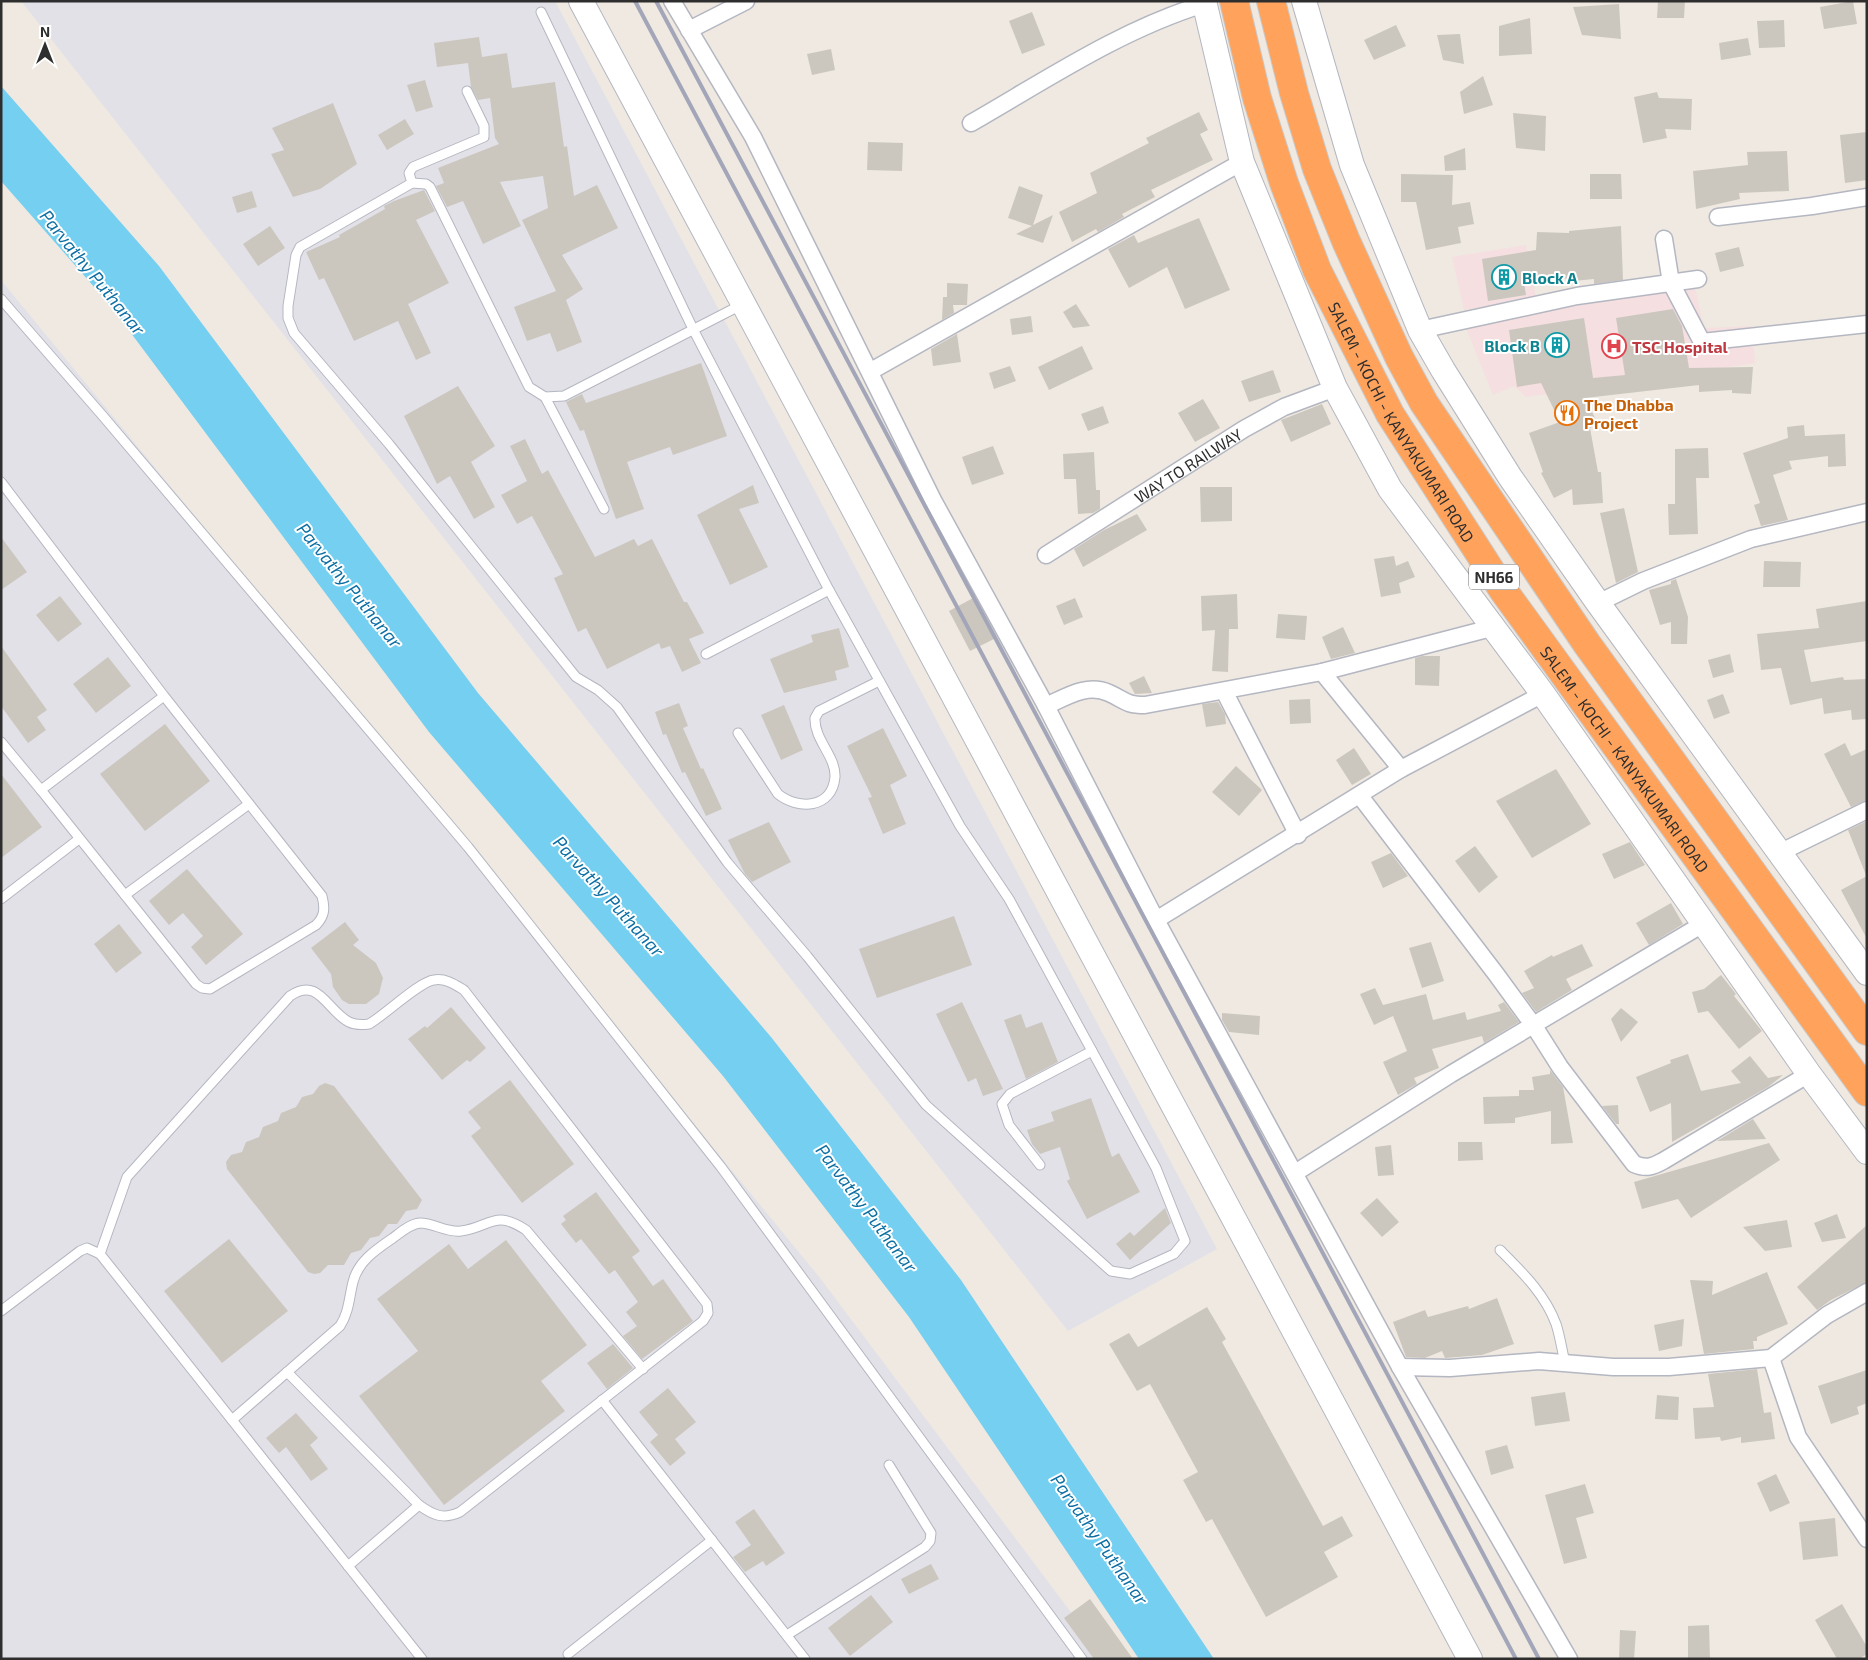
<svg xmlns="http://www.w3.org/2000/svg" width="1868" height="1660" font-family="'Exo 2',sans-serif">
  <rect width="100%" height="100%" fill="#efe9e1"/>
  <g fill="#e3e1e8">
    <path d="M21,1H555L1217,1249L1068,1331Z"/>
    <path d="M1,280L820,1278L1106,1659H1Z"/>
  </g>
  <g fill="#f5dfe0">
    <path d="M1526,245L1536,297L1464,310L1452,257Z"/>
    <path d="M1695,287L1704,328L1752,326L1755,363L1526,397L1514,386L1493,395L1464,323Z"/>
  </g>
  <path fill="#75cff0" d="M1,86L159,266L478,693L771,1037L961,1280L1214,1659H1139L909,1317L723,1076L429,732L110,305L1,181Z"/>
  <g fill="#cbc7bf">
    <path d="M1658,1H1685L1684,18H1657Z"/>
    <path d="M1853,1L1857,24L1824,29L1820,7Z"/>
    <path d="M1619,4L1621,39L1582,35L1573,7Z"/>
    <path d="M1032,12L1045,45L1022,54L1009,21Z"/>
    <path d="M1530,18L1532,54L1499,56V26Z"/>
    <path d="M1784,20L1785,47L1759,48L1757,21Z"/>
    <path d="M1396,25L1406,46L1374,60L1364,40Z"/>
    <path d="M1460,34L1464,64L1443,60L1437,35Z"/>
    <path d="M479,37L482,57L507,53L512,88L555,82L564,147L567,146L574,196L597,185L618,228L562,255L583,289L566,300L582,342L557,352L550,333L527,341L514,307L556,291L522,220L548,208L543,176L500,182L521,226L483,244L463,201L447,207L436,186L444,183L438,168L499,144L495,138L490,98L478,100L471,87L468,63L437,67L434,43Z"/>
    <path d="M1748,38L1751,55L1721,60L1719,43Z"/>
    <path d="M831,49L835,70L812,75L807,54Z"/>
    <path d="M1483,76L1493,105L1464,114L1460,92Z"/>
    <path d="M425,80L433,107L416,112L407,85Z"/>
    <path d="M1657,92L1659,98L1692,99L1691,130L1665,129L1667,138L1643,143L1634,97Z"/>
    <path d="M333,103L357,164L320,189L293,197L271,154L284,150L272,128Z"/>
    <path d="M1199,112L1208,130L1200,134L1213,160L1151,190L1155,197L1122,214L1124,217L1098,232L1096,229L1072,242L1059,212L1097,193L1090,173L1149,143L1146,138Z"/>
    <path d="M1513,113L1546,116L1545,151L1516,148Z"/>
    <path d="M405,119L414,134L387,150L378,135Z"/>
    <path d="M1867,132V180L1845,183L1840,135Z"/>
    <path d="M868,142L903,143L902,171L867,170Z"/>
    <path d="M1465,148L1466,170L1445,171L1444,156Z"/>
    <path d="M1787,151L1789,191L1739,193L1740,199L1696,209L1693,171L1748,165L1747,152Z"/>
    <path d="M1401,174L1453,175L1452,205L1470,202L1474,224L1458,227L1461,243L1426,250L1416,202H1401Z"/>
    <path d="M1590,174H1621L1622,199H1590Z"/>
    <path d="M1019,186L1043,195L1033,225L1053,215L1043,243L1016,234L1032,226L1008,218Z"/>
    <path d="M424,190L435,211L416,220L449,283L408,304L431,353L416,360L398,321L354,341L324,278L319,280L306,252L340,237L339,235L385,209L384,206L394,201Z"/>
    <path d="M252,191L257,207L237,213L232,197Z"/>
    <path d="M1199,218L1230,290L1185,309L1167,267L1129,288L1108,249L1134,235L1138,243Z"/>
    <path d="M270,226L285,248L258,266L243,244Z"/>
    <path d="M1621,226L1623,280L1594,284V279L1574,281V279L1523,277L1526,295L1488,301L1482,259L1536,250L1537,232L1569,233V231Z"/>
    <path d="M1739,247L1744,266L1720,272L1715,253Z"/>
    <path d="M947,283L968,284L967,305H953L954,313L942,320L943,297H947Z"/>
    <path d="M1076,304L1090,326L1073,328L1063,312Z"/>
    <path d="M1673,309L1682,326L1689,368L1753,367L1751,394L1732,393V390L1699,392V385L1585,398L1598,424L1590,428L1598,472H1601L1603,503L1573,505L1572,489L1554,498L1541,473L1543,472L1529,433L1560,422L1541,383L1517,387L1509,330L1584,318L1593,378L1625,375L1616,318Z"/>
    <path d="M1031,316L1033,332L1012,335L1010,319Z"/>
    <path d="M957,334L961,362L933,366L931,349Z"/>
    <path d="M1082,346L1093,369L1049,390L1038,367Z"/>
    <path d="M701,363L727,436L673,455L670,447L627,462L644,509L616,519L584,430L580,431L566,402L582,394L586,403Z"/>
    <path d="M1010,366L1016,381L994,389L989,373Z"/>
    <path d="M1273,370L1281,392L1249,402L1241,381Z"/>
    <path d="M458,386L495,446L471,462L495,507L474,519L450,476L437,484L404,416Z"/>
    <path d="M1203,399L1220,428L1195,442L1178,413Z"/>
    <path d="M1322,404L1331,424L1291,442L1281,420Z"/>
    <path d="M1103,406L1109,423L1088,431L1081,414Z"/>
    <path d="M1804,425L1805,436L1845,434L1846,466L1828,467V456L1789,461L1792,469L1773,475L1788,520L1761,526L1754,505L1760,503L1743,453L1788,438L1787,427Z"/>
    <path d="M525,439L542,474L548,470L595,557L634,539L638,546L652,539L684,602H687L704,633L689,639L701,663L682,672L670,646L661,649L659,643L607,669L586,628L578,632L554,578L563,574L532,516L517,524L501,495L527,481L510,446Z"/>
    <path d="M993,446L1004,474L972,485L962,457Z"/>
    <path d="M1708,448L1709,478H1696L1698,534L1669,535L1668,504H1675V449Z"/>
    <path d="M1094,452L1096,490H1100V509L1093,513L1078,514L1076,479H1064L1063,454Z"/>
    <path d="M753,485L759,503L739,509L768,567L730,585L697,515Z"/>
    <path d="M1200,487H1232V521L1201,522Z"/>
    <path d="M1624,508L1638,572L1616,583L1600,513Z"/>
    <path d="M1137,514L1147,530L1083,567L1074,549L1104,530Z"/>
    <path d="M1,537L27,572L1,590Z"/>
    <path d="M1394,556L1396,566L1408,561L1415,577L1399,583L1401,593L1381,597L1374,559Z"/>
    <path d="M1764,561L1801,562L1800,587H1763Z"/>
    <path d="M1676,579L1688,617L1687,644H1671V622L1660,625L1649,590L1671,584V581Z"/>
    <path d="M1237,594L1238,629H1229L1228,672L1212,671L1215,630L1202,631L1201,596Z"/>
    <path d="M60,596L82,624L58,642L36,615Z"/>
    <path d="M975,597L996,638L970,651L949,611Z"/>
    <path d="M1075,598L1083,617L1064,625L1056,606Z"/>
    <path d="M1867,601V641L1804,650L1811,682L1843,677L1844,680L1867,679V719L1852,720L1851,710L1824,714L1822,698L1790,705L1781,668L1761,670L1757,634L1819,628L1816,609Z"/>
    <path d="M1278,614L1307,616L1305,640L1276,638Z"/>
    <path d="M1343,627L1355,653L1331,659L1322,637Z"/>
    <path d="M839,628L849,667L835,671L837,680L784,693L770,659L813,642L811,635Z"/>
    <path d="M1,646L47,710L37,717L46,730L28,743L1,706Z"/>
    <path d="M1730,654L1734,672L1713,678L1708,660Z"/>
    <path d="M1422,656H1440L1439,686L1415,685V658Z"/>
    <path d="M108,657L131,686L96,713L73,684Z"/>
    <path d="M1144,676L1152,693L1135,694L1129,683Z"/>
    <path d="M1723,694L1730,713L1714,719L1707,700Z"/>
    <path d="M1310,699L1311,723L1290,724L1289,700Z"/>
    <path d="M1218,702L1225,714L1226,724L1206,727L1202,704Z"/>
    <path d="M679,703L688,726L683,728L701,769L703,768L722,809L706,816L685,772L682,773L666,734L663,735L655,712Z"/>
    <path d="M784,705L803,750L781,760L761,715Z"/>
    <path d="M165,724L210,781L145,831L100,774Z"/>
    <path d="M883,728L907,776L890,785L906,824L883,834L868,798L872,797L847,746Z"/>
    <path d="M1845,743L1851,756L1867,749V800L1851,807L1824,754Z"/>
    <path d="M1354,748L1371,774L1352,785L1336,760Z"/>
    <path d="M1236,766L1262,790L1239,816L1212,792Z"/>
    <path d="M1556,769L1591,824L1532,858L1496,801Z"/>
    <path d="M1,774L42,827L1,858Z"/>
    <path d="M1867,821V875H1866L1848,830Z"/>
    <path d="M769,822L791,862L752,882L745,874L728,840Z"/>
    <path d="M1630,842L1645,865L1614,879L1602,854Z"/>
    <path d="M1475,846L1498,877L1479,893L1455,861Z"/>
    <path d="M1391,853L1408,876L1383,888L1371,862Z"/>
    <path d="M187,869L243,934L206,965L191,947L203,936L183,913L169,925L149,901Z"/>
    <path d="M1867,876V939L1841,890Z"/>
    <path d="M1671,903L1683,924L1649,945L1636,923Z"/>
    <path d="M954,916L972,965L877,998L859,949Z"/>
    <path d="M345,922L359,940L353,945L376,963L383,978L379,994L366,1004H349L342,1000L333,987L331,974L311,948Z"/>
    <path d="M119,924L142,953L116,973L94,944Z"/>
    <path d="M1431,942L1444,981L1422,988L1409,948Z"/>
    <path d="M1582,944L1593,966L1566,979L1572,990L1536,1012L1522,993L1534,988L1524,971L1552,955L1553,957Z"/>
    <path d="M1721,975L1736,994L1734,996L1762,1031L1739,1049L1708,1011L1698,1013L1692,992L1704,989Z"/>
    <path d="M1375,988L1383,1005L1426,994L1433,1020L1465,1012L1467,1020L1501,1011L1498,1005L1504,1002L1519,1022L1484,1043L1482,1036L1432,1049L1439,1068L1414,1078L1417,1084L1398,1095L1383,1062L1407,1051L1393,1016L1374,1025L1360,994Z"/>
    <path d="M962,1002L1003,1089L983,1096L976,1078L968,1082L936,1014Z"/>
    <path d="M451,1007L486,1048L470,1062L467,1060L442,1080L408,1039L425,1026L427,1028Z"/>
    <path d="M1621,1008L1638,1022L1621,1042L1611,1019Z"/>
    <path d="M1222,1013L1260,1016L1259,1035L1229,1032L1222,1020Z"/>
    <path d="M1021,1014L1026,1028L1042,1022L1058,1062L1026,1079L1004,1020Z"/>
    <path d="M1688,1054L1701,1091L1741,1083L1731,1071L1750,1056L1768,1078L1783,1075L1768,1087L1672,1142L1671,1103L1650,1112L1636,1077L1671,1063L1670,1060Z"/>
    <path d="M1550,1070L1563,1087L1573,1143L1551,1144V1111L1515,1118V1123L1484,1124L1483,1097L1519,1096V1090H1534L1532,1077L1550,1074Z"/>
    <path d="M510,1080L574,1164L522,1203L471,1136L481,1128L468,1112Z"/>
    <path d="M325,1083L334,1086L422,1200L417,1209L406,1211L397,1224H388L379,1236L370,1238L361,1250L351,1253L344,1265H328L320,1273L314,1274L308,1272L227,1169L226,1162L231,1155L242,1152L246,1142L259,1137L263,1127L278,1121L281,1113L296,1107L302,1097L313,1094L319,1086Z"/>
    <path d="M1091,1098L1112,1157L1119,1153L1140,1192L1087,1219L1067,1181L1070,1179L1060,1147L1040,1154L1032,1144L1027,1130L1054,1121L1051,1112Z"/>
    <path d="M1618,1105L1619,1124H1616L1602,1106Z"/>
    <path d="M1753,1119L1766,1139L1717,1141Z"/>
    <path d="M1458,1142H1482L1483,1160L1458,1161Z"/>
    <path d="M1769,1143L1780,1160L1691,1218L1678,1199L1642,1209L1634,1182Z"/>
    <path d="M1391,1145L1394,1175L1378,1176L1375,1147Z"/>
    <path d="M596,1192L640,1251L632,1257L653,1286L663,1279L693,1321L642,1359L623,1336L637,1326L626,1312L638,1302L615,1270L609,1274L581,1239L576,1243L561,1224L566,1220L563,1216Z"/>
    <path d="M1377,1198L1399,1222L1382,1237L1360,1213Z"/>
    <path d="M1165,1208L1171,1223L1130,1260L1116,1244L1130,1232L1134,1236Z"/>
    <path d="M1837,1214L1846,1238L1822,1242L1814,1223Z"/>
    <path d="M1787,1220L1792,1247L1765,1251L1743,1227Z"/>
    <path d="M1867,1225V1282L1831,1300L1817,1310L1797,1287Z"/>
    <path d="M229,1239L288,1311L222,1363L164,1291Z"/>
    <path d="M506,1240L587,1345L541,1381L565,1411L444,1505L359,1396L418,1351L377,1299L449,1244L468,1269Z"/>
    <path d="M1767,1272L1788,1324L1757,1337V1341H1753L1754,1349L1704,1354L1690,1280L1713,1281L1712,1295Z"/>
    <path d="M1497,1298L1514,1344L1482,1355L1445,1358L1442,1351L1425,1358L1406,1357L1393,1322L1425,1310L1428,1317L1468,1306L1469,1309Z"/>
    <path d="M1207,1307L1226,1339L1222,1342L1323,1526L1342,1516L1353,1536L1324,1552L1338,1577L1266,1617L1212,1519L1206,1522L1183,1480L1198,1472L1150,1384L1137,1391L1109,1344L1129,1333L1138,1347Z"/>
    <path d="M1684,1319L1682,1346L1659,1351L1654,1325Z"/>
    <path d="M613,1344L633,1368L607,1389L587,1363Z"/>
    <path d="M1757,1369L1764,1413L1771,1412L1775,1439L1741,1443V1437L1721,1441L1720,1437L1695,1439L1693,1408L1714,1407L1708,1374Z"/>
    <path d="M1867,1370V1403L1857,1407L1859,1414L1831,1424L1818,1386Z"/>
    <path d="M668,1388L696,1422L675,1439L686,1453L670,1466L650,1442L658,1435L639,1412Z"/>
    <path d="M1565,1392L1570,1421L1535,1426L1531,1397Z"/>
    <path d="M1657,1395L1679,1397L1678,1420L1655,1419Z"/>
    <path d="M296,1413L318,1438L310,1445L328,1469L311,1481L286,1447L279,1453L266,1438Z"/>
    <path d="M1507,1445L1514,1468L1491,1475L1485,1451Z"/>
    <path d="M1776,1474L1790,1503L1770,1512L1757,1483Z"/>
    <path d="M1585,1484L1594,1513L1576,1518L1587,1558L1564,1564L1545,1495Z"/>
    <path d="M754,1509L785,1553L766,1566L763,1561L745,1572L733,1557L751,1545L735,1522Z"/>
    <path d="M1835,1518L1838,1556L1803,1560L1799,1522Z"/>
    <path d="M931,1564L939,1579L909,1594L901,1579Z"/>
    <path d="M871,1595L893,1622L850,1656L828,1628Z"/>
    <path d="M1090,1599L1133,1659H1094L1064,1618Z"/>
    <path d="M1842,1604L1867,1647V1654L1859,1659H1837L1815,1620Z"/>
    <path d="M1709,1625L1710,1659H1688V1626Z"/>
    <path d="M1620,1630L1636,1631L1634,1659H1619Z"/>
  </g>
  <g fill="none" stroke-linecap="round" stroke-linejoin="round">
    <defs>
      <g id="lane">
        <path d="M541,12L694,331L829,590L960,826L1009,899L1156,1168L1185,1241L1174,1254L1130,1274L1111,1271L926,1105L807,956L727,862L617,707L598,690L576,677L389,444L294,333L288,318V306L296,255L300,247L412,183L426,184L430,187L529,387L545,397L564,396L743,304"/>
        <path d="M412,183L409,173L413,167L484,137V126L467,91"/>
        <path d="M1,299L102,415L468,847L721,1167L1082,1659"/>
        <path d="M545,397L604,509"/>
        <path d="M1,482L164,696L41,790L196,984L202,988L210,989L316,925C325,916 325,908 322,896L164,696"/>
        <path d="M706,654L829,590"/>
        <path d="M738,733L778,794C798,810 832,809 835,777C836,756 814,740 815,718L819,711L879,681"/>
        <path d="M1,742L41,790"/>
        <path d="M125,895L249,804"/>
        <path d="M1,899L79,839"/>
        <path d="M1040,1165L1009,1125L1002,1104L1010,1094L1092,1051"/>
        <path d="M1500,1250C1522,1272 1545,1294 1556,1324C1560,1336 1562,1350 1565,1363"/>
        <path d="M100,1254L127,1177L290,996C319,976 327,1011 349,1022C355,1025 362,1025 369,1024C385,1015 420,981 434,980C445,978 454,984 464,990L707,1304L708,1313L703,1321L460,1512C443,1520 433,1515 419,1505L287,1372"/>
        <path d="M1,1311L80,1251L87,1248L100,1254L422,1659"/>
        <path d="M602,1400L805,1659"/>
        <path d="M232,1420L340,1326C349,1312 349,1298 353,1282C358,1261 377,1249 393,1238C401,1232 410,1224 420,1223C434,1223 447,1233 461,1231C491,1227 494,1209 526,1230L643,1369"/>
        <path d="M348,1566L419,1505"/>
        <path d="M787,1635L925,1547L930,1541L931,1533L889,1465"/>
        <path d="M568,1654L712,1540"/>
      </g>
      <g id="street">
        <path d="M672,1L753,137L933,500L1046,706L1156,920L1400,1367L1569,1659"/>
        <path d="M689,30L746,1"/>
        <path d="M971,123C1046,80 1120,30 1204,4"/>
        <path d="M1718,217L1812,206L1867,197"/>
        <path d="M1664,239L1671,283L1702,342L1867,324"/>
        <path d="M1420,330L1577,296L1698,279"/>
        <path d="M871,371L1242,162"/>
        <path id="s1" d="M1046,555L1244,429L1284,407L1335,388"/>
        <path d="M1598,603L1643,581L1751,539L1867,512"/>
        <path d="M1322,672L1401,769"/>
        <path d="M1224,691L1298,835"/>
        <path d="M1046,706C1066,697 1087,683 1109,693C1125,700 1125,705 1145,705L1322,672L1495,627"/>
        <path d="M1360,796L1496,974L1534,1026L1560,1067L1634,1164C1646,1169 1652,1167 1663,1161L1809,1074"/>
        <path d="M1781,852L1867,810"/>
        <path d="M1156,920L1401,769L1543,694"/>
        <path d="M1295,1173L1451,1074L1703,924"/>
        <path d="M1771,1358L1798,1437L1867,1539"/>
        <path d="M1400,1367L1450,1368L1539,1361L1613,1367H1669L1771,1358L1827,1315L1867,1292"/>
      </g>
      <g id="secondary">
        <path d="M581,1L1470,1659"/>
        <path d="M1204,1L1242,162L1335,388L1390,489L1543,694L1809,1074L1867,1152"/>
        <path d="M1304,1L1352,165L1420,330L1443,370L1510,477L1598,603L1867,973"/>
      </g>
      <g id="highway">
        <path id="s2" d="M1234,1L1257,98L1284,183L1317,270L1390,414L1503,590L1867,1092"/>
        <path d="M1271,1L1294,93L1317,169L1346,241L1399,357L1424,403L1587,644L1867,1031"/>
      </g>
    </defs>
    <use href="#lane" stroke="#b4b7c1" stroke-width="11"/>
    <use href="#street" stroke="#b4b7c1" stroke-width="19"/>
    <use href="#secondary" stroke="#b4b7c1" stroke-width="26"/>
    <use href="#highway" stroke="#c9c9c9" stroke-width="30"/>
    <use href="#lane" stroke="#fff" stroke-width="9"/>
    <use href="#street" stroke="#fff" stroke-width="16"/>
    <use href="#secondary" stroke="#fff" stroke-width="24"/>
    <use href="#highway" stroke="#ffa35c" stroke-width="28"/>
    <g stroke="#a3a6b8" stroke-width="4">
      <path d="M635,1L1516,1659"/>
      <path d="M656,1L1539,1659"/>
    </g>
  </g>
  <defs>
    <symbol id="building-ring" viewBox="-11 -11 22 22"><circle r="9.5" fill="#fff" stroke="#0f9aa8" stroke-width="1.5"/><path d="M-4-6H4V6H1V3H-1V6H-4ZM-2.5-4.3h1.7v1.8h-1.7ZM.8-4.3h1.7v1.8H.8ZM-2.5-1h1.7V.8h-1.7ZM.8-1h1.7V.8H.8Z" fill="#0f9aa8"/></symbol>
    <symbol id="hospital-ring" viewBox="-11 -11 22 22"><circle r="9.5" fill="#fff" stroke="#e0444e" stroke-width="1.5"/><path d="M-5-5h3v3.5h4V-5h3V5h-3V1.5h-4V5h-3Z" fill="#e0444e"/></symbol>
    <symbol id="restaurant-ring" viewBox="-11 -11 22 22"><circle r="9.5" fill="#fff" stroke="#e8710a" stroke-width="1.5"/><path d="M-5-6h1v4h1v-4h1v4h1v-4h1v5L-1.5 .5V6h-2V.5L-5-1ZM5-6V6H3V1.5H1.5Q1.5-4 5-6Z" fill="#e8710a"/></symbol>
  </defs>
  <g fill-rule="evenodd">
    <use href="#building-ring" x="1490" y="263" width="28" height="28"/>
    <use href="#building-ring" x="1543" y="331" width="28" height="28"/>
    <use href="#hospital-ring" x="1600" y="332" width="28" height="28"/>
    <use href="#restaurant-ring" x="1553" y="399" width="28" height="28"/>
  </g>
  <g text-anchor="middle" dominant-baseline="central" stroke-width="4" stroke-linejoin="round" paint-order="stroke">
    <rect fill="#fff" stroke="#6d6d6d" stroke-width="1" x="1469" y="564.5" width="50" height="25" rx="4"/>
    <g font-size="15" font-weight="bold" fill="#2e2e2e">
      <text x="1494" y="577">NH66</text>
    </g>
    <g font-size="16" font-weight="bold" fill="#0d838f" stroke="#fff" text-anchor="start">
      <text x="1522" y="277">Block A</text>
      <text x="1540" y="345" text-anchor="end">Block B</text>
    </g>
    <g font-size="16" font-weight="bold" fill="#be3a42" stroke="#fff" text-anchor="start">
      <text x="1632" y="346">TSC Hospital</text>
    </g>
    <g font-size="16" font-weight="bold" fill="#c56008" stroke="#fff" text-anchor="start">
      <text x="1584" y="404">The Dhabba<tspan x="1584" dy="18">Project</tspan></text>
    </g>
    <g font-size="16" fill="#2e2e2e" stroke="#fff">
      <text stroke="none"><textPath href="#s2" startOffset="456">SALEM - KOCHI - KANYAKUMARI ROAD</textPath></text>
      <text stroke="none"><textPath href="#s1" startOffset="168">WAY TO RAILWAY</textPath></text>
      <text stroke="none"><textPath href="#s2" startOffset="861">SALEM - KOCHI - KANYAKUMARI ROAD</textPath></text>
    </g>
    <g font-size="18" font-style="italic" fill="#0d6fa3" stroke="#fff">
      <text transform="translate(93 272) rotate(51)">Parvathy Puthanar</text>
      <text transform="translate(350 585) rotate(51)">Parvathy Puthanar</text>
      <text transform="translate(609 896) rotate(48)">Parvathy Puthanar</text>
      <text transform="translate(867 1208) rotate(53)">Parvathy Puthanar</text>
      <text transform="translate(1100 1539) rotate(55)">Parvathy Puthanar</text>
    </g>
  </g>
  <rect width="1868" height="1660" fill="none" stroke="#2e2e2e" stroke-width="5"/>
  <g transform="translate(45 45)" stroke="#ffffff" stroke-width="4" paint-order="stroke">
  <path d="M0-4L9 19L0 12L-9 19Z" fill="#2e2e2e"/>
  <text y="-8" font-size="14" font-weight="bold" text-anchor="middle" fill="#2e2e2e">N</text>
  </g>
</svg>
